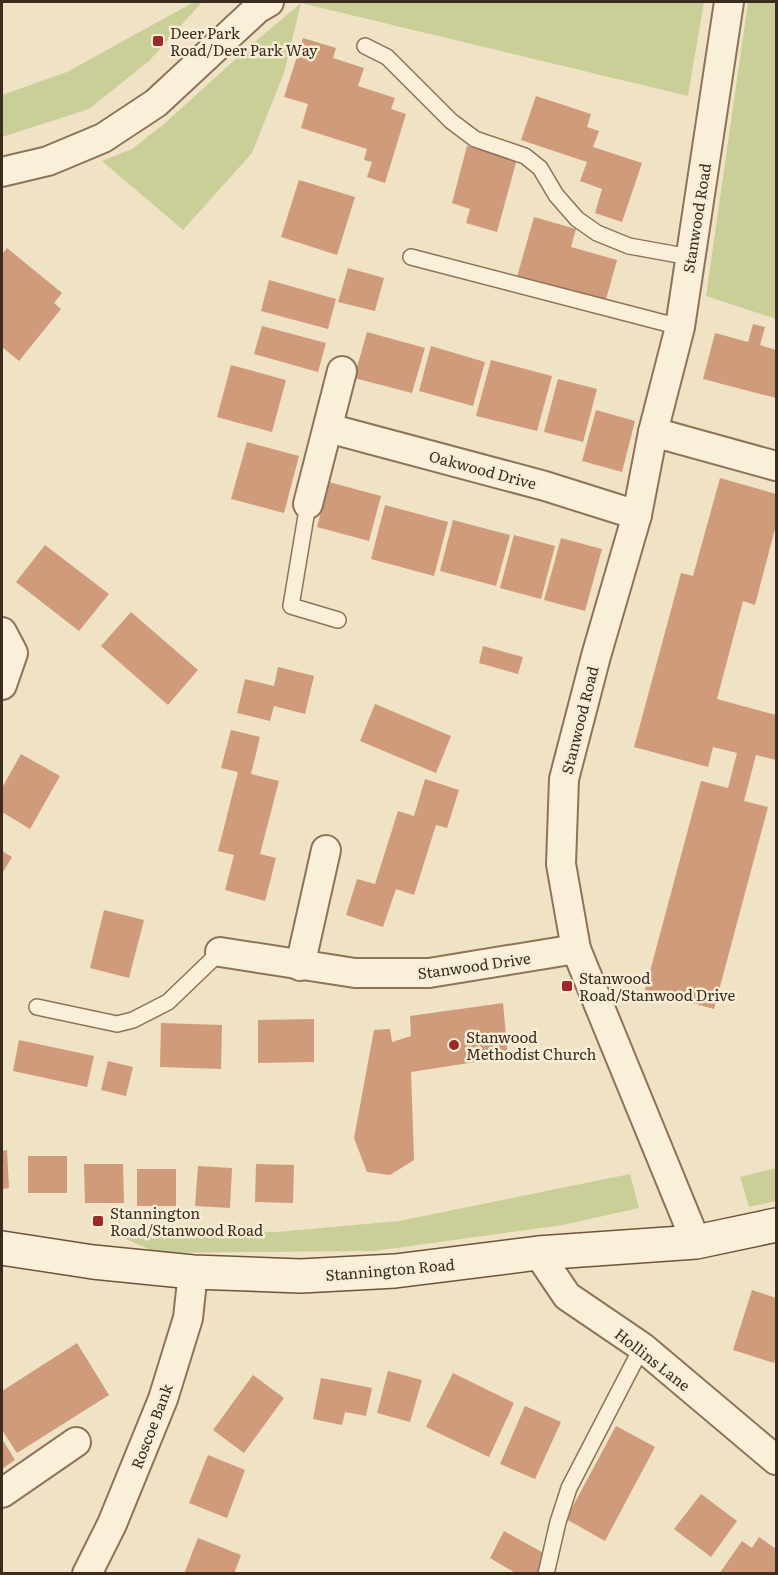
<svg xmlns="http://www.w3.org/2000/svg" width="778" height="1575" font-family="Literata,serif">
  <rect width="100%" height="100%" fill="#f0e2c5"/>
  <g fill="#cacf98">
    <path d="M194,2H202L149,61L89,109L2,137V95L67,72Z"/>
    <path d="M304,2H704L688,96L301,3L284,73L252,153L183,230L102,161L132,149L164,124L250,46L301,3Z"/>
    <path d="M748,2H776V319L706,296Z"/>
    <path d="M776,1168V1201L749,1207L740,1177Z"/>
    <path d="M630,1174L639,1208L563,1225L374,1251L157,1253L117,1235V1228L277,1232L399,1221Z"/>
  </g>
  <g fill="#cf9b7a">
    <path d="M303,38L336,48L333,58L364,68L358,86L395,98L391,109L406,114L385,183L367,177L372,162L364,160L367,149L301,128L308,104L284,97Z"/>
    <path d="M536,96L591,114L587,127L599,131L593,147L642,163L622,222L595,213L602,189L580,181L587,162L521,140Z"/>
    <path d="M467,146L517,159L497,232L466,223L470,209L452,203Z"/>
    <path d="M299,180L355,197L337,255L281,237Z"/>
    <path d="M534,217L576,229L571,247L617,260L605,303L517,277Z"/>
    <path d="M7,248L62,293L54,303L61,309L19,361L2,347V254Z"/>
    <path d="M348,268L384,278L375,311L338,302Z"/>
    <path d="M269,280L336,299L328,329L261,311Z"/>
    <path d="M753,324L765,327L760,345L776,350V398L703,379L715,333L748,342Z"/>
    <path d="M262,326L326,343L318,372L254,354Z"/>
    <path d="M367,332L425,348L412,393L354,378Z"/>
    <path d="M431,346L485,362L473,406L419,391Z"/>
    <path d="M491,360L552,376L537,431L476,416Z"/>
    <path d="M231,365L286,380L272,432L217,417Z"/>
    <path d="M558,379L597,389L583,442L544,432Z"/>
    <path d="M596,410L635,421L622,472L582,461Z"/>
    <path d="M247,442L299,456L284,513L231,499Z"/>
    <path d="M720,478L776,494V525L755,605L743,601L717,699L776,715V760L756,755L744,801L768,807L714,1009L645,990L701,781L728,788L737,753L713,747L708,767L634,747L681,573L693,576Z"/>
    <path d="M329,482L381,496L369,541L317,527Z"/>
    <path d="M385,505L448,522L434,576L371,559Z"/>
    <path d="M453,520L510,535L496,586L440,571Z"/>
    <path d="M514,535L555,546L541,599L500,588Z"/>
    <path d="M561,538L602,549L585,611L544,600Z"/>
    <path d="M45,545L109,594L79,631L16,582Z"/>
    <path d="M131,612L198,670L168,705L101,646Z"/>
    <path d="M483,646L523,657L518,674L479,663Z"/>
    <path d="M278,667L314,676L305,714L274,706L270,721L237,713L245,679L274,686Z"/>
    <path d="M375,704L451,736L436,773L360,741Z"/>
    <path d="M231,730L260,737L251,774L279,781L260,854L276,858L265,901L225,890L234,855L218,851L238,772L221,768Z"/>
    <path d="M21,754L60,776L30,829L2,812V788Z"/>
    <path d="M425,779L459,790L447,828L436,825L414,895L396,889L383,927L346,915L357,879L375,884L398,811L414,816Z"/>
    <path d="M2,851L12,857L2,874Z"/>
    <path d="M104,910L144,920L129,978L90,968Z"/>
    <path d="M503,1003L508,1057L411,1072L414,1160L390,1175L367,1172L354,1138L374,1030L390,1029L392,1042L411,1036L410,1016Z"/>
    <path d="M314,1019V1062L258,1063V1020Z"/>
    <path d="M161,1023L222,1025L221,1069L160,1067Z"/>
    <path d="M19,1040L94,1056L87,1087L13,1071Z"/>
    <path d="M108,1061L133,1067L126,1096L101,1090Z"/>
    <path d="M7,1150L9,1188L2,1189V1151Z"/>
    <rect x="28" y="1156" width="39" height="37"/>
    <path d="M84,1164H123L124,1203H85Z"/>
    <path d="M256,1164L294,1165L293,1203L255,1202Z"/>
    <path d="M198,1166L232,1168L230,1208L195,1206Z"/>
    <rect x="137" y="1169" width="39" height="37"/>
    <path d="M752,1290L776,1298V1356L774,1363L733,1350Z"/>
    <path d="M77,1343L109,1395L17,1453L2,1430V1391Z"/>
    <path d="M388,1371L422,1380L410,1422L377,1413Z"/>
    <path d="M453,1373L514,1403L489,1457L426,1427Z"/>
    <path d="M253,1375L284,1398L244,1453L213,1430Z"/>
    <path d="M321,1378L372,1388L366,1416L345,1412L342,1425L313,1419Z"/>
    <path d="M525,1406L561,1422L535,1479L500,1464Z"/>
    <path d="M616,1426L655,1447L605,1541L566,1519Z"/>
    <path d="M2,1439L15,1460L2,1469Z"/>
    <path d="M208,1455L245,1470L227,1518L189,1503Z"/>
    <path d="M701,1494L737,1521L711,1557L674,1529Z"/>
    <path d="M504,1531L547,1555L536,1574H513L514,1572L490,1558Z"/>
    <path d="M759,1537L776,1549V1574H719L742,1541L752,1548Z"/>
    <path d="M198,1538L241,1555L234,1574H184Z"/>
  </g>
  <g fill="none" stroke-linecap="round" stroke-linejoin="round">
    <defs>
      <g id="lane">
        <path d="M365,46L387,57L451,121L475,139L525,156L540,168L556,195L577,219L597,233L629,246L690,257"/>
        <path d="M411,257L680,327"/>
        <path d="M308,504L291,606L338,620"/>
        <path d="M37,1007L117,1024L133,1020L168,1002L220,952"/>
        <path d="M546,1574L558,1522L569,1488L642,1347"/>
      </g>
      <g id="street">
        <path d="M2,172L48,161L103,138L156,103L257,9L269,2"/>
        <path d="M328,428L545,486L637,515"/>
        <path d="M653,432L776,466"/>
        <path d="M308,504L342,371"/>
        <path d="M2,632L13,653L2,685"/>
        <path d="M220,952L355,973H429L576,949"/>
        <path d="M300,966L326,850"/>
        <path d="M696,1242L576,949L561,864L564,779L596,656L637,515L653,432L680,327L729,2"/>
        <path d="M538,1253L567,1296L642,1347L776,1460"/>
        <path d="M2,1493L76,1442"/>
        <path d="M87,1574L112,1524L163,1399L188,1318L193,1272"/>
      </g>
      <path id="secondary" d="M2,1248L93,1262L193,1272L301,1276L395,1271L538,1253L696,1242L776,1225"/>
    </defs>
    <use href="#lane" stroke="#8c735a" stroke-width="18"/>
    <use href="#street" stroke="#8c735a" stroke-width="32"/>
    <use href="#secondary" stroke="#6d543d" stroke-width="36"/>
    <use href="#lane" stroke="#faefd9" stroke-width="15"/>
    <use href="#street" stroke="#faefd9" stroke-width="28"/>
    <use href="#secondary" stroke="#faefd9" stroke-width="33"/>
  </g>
  <g fill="#9d282c" stroke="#f7ecd5" stroke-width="2">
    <rect x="152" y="35" width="12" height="12" rx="3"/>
    <rect x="561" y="980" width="12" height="12" rx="3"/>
    <circle cx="454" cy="1045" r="6"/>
    <rect x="92" y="1215" width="12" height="12" rx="3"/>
  </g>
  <g text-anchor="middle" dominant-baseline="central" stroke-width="5" stroke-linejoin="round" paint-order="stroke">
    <g font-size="15" fill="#3b2c1f" stroke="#f7ecd5" text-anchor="start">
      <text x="170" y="32">Deer Park<tspan x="170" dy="17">Road/Deer Park Way</tspan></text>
      <text x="579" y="977">Stanwood<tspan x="579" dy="17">Road/Stanwood Drive</tspan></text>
      <text x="466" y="1036">Stanwood<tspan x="466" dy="17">Methodist Church</tspan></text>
      <text x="110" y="1212">Stannington<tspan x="110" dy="17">Road/Stanwood Road</tspan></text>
    </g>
    <g font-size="15" fill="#3b2c1f" stroke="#f7ecd5">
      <text transform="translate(696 218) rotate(-81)">Stanwood Road</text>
      <text transform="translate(483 469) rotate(15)">Oakwood Drive</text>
      <text transform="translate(579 720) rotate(-76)">Stanwood Road</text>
      <text transform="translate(474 965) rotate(-8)">Stanwood Drive</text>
      <text transform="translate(390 1269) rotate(-5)">Stannington Road</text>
      <text transform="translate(653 1359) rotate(38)">Hollins Lane</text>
      <text transform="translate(151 1426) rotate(-69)">Roscoe Bank</text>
    </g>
  </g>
  <rect width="778" height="1575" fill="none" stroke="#3b2c1f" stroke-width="6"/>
</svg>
